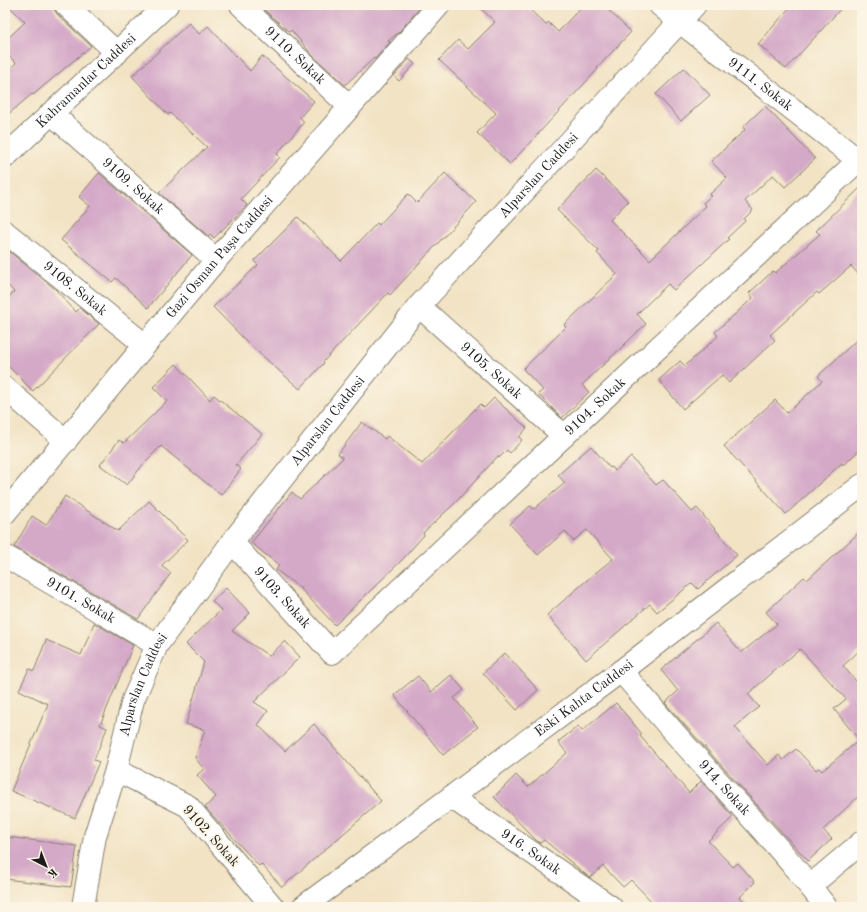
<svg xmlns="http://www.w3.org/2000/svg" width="867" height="912" font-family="'Old Standard TT',serif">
  <rect width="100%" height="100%" fill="#fcf5e5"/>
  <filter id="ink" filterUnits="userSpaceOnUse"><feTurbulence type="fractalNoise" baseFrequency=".025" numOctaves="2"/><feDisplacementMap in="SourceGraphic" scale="8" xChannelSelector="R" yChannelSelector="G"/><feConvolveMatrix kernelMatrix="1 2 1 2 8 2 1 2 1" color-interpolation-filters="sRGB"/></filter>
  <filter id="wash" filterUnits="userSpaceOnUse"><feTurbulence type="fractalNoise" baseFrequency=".012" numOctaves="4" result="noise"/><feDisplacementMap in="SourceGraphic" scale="16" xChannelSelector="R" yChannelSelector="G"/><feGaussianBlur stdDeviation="0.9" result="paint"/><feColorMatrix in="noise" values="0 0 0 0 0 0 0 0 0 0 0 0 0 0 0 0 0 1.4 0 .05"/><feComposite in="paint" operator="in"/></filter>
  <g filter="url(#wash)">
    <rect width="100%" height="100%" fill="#f2e3c4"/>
    <g id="blocks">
      <g fill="#d4a9c8" fill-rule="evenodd">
        <path d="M8,5H54V9L57,14L91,46L33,95L32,94L5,117V73L16,63L5,52V41L25,22Z"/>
        <path d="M259,5H422L400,31L388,41L390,42L375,59L374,58L346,84H344L313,56L291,30L289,32Z"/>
        <path d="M477,5H525L546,25L548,22L558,32L583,5H603L631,32L597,68L598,69L510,164L477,133L496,113L439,60L458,40L468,49L495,22Z"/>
        <path d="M792,5H844L786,69L758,44Z"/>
        <path d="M189,23L199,34L208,26L250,71L262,56L314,101L300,117L304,122L277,154L280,157L241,199L247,205L214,238L210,234L208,236L159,193L207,147L170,113L168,115L132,76Z"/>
        <path d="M409,59L415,64L399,81L394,76Z"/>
        <path d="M684,68L710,95L681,121L656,94Z"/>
        <path d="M765,106L815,159L785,187L773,175L745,201L753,210L744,219L745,221L727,238L729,239L674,290L668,284L637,314L646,324L582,385L589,392L562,418L538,394L543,390L523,369L566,327L564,325L617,274L597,253L599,251L557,210L596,170L628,201L610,220L650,260L706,206L703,203L711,196L709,195L727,178L711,161L745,130L743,127Z"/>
        <path d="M99,173L192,255L148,308L116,278L112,282L61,240L90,206L79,197Z"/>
        <path d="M445,173L476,202L390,295L388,293L323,362L324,363L300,389L250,345L213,307L258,265L254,261L298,217L341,261L377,223L379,225L408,194L417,203Z"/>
        <path d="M862,186V278L851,266L819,294L817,292L770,335L775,340L729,383L722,375L683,409L659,380L680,361L685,366L718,336L715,332L753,298L749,293L773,271L775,273L820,234L816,231Z"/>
        <path d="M5,248L55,289L76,312L80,308L99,324L33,391L5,363V300L14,292L5,282Z"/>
        <path d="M862,335V448L843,465L842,463L786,514L724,446L775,400L787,413L822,381L818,376Z"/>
        <path d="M176,364L210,400L214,395L262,434L236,465L241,469L221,495L161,446L144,463L127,485L100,465L119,440L124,443L167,401L153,387Z"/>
        <path d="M494,398L527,428L519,437L522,440L510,453L507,450L499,458L498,456L455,503L423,533L424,535L402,560L335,625L299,587L276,570L279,565L251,543L292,492L300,499L343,458L338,454L362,422L385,439L387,436L422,464L480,404L484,408Z"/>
        <path d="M591,446L610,468L612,467L615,471L631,457L656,485L663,480L692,512L697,508L737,555L698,589L692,583L657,612L650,604L586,660L547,615L594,574L613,559L587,530L573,541L565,531L538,555L510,524L530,506L534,509L565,483L558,475Z"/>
        <path d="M65,496L118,531L149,501L188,540L161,566L171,573L138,619L14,547L32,516L46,525Z"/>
        <path d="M862,530V648L843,666L861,687L862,686V793L823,830L832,839L808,861L665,703L678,691L661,670L716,623L741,653L777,624L766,612L804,577L807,580ZM800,649L846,699L834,709L859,740L822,771L819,768L816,770L796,749L783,760L779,755L768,765L735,727L759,707L748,694Z"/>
        <path d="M226,588L250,613L232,631L269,656L285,641L300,657L254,702L268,711L258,725L285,751L314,724L381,801L282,887L261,864L259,866L205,807L216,797L197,775L204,769L195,758L205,730L186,724L204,662L186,644L221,610L212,601Z"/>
        <path d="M94,623L133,645L100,725L107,728L94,760L99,762L75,818L11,791L48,704L19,690L29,669L34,671L46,640L81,655Z"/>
        <path d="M505,653L538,690L517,710L483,673Z"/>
        <path d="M451,675L464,690L454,698L478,727L443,755L394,695L418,676L431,692Z"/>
        <path d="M616,703L642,734L640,736L689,793L701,781L733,817L708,841L733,867L738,863L755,882L740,897L750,907H657L631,880L623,887L603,866L590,878L544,840L540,843L536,840L494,797L516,775L528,787L567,753L558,742L578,726L582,731Z"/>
        <path d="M7,837L77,846L71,887L5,879V853Z"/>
      </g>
    </g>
  </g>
  <g filter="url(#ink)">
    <use href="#blocks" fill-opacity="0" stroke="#878070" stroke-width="1"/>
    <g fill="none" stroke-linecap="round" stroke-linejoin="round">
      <defs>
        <g id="street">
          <path d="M66,5L117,53"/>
          <path id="s1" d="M241,5L350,107"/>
          <path id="s2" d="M660,5L680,22L862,163"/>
          <path id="s3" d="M51,113L216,260"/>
          <path id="s4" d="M5,232L145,345"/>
          <path id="s5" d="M419,306L564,436"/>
          <path d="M5,388L66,441"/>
          <path id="s6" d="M5,513L216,260L439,5"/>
          <path id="s7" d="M232,542L332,653L862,157"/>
          <path id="s8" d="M5,556L157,645"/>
          <path id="s9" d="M621,671C647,701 672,731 699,760C742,808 787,855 826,907"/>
          <path d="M116,770L188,806L273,907"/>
          <path id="s10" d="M451,797L611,907"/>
          <path d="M810,886L862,842"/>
        </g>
        <g id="secondary">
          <path id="s11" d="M5,157L167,5"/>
          <path id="s12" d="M83,907L95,836L116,770L133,700L157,645L232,542L419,306L695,5"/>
          <path id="s13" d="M303,907L621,671L862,485"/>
        </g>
      </defs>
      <use href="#street" stroke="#878070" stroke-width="24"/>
      <use href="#secondary" stroke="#878070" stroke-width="24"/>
      <use href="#street" stroke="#fff" stroke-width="22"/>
      <use href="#secondary" stroke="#fff" stroke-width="22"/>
    </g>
  </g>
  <g text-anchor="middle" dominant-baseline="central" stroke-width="4" stroke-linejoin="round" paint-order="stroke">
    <g font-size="14" fill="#1c1c1c" stroke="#fcf5e5">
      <text stroke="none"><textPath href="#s1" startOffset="74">9110. Sokak</textPath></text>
      <text stroke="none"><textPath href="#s11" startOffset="111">Kahramanlar Caddesi</textPath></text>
      <text stroke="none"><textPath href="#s2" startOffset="128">9111. Sokak</textPath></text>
      <text stroke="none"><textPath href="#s12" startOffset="879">Alparslan Caddesi</textPath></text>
      <text stroke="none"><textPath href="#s3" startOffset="110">9109. Sokak</textPath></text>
      <text stroke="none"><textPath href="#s6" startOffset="334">Gazi Osman Paşa Caddesi</textPath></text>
      <text stroke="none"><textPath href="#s4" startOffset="90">9108. Sokak</textPath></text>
      <text stroke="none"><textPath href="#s5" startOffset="97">9105. Sokak</textPath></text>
      <text stroke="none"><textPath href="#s7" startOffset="510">9104. Sokak</textPath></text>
      <text stroke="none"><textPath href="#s12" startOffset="555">Alparslan Caddesi</textPath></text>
      <text stroke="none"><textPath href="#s7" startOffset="75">9103. Sokak</textPath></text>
      <text stroke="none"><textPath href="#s8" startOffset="88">9101. Sokak</textPath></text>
      <text stroke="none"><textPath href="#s12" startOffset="231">Alparslan Caddesi</textPath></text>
      <text stroke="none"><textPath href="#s13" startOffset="350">Eski Kahta Caddesi</textPath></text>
      <text stroke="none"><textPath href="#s9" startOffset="156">914. Sokak</textPath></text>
      <text transform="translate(211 836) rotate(48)">9102. Sokak</text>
      <text stroke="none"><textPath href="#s10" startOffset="97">916. Sokak</textPath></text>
    </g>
  </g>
  <rect width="867" height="912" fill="none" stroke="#fcf5e5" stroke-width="20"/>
  <g transform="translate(46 866) rotate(138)" stroke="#fcf5e5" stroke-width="3" paint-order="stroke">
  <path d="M0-3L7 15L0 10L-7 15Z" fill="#1c1c1c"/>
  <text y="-6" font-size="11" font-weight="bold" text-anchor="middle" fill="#1c1c1c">K</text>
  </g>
</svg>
